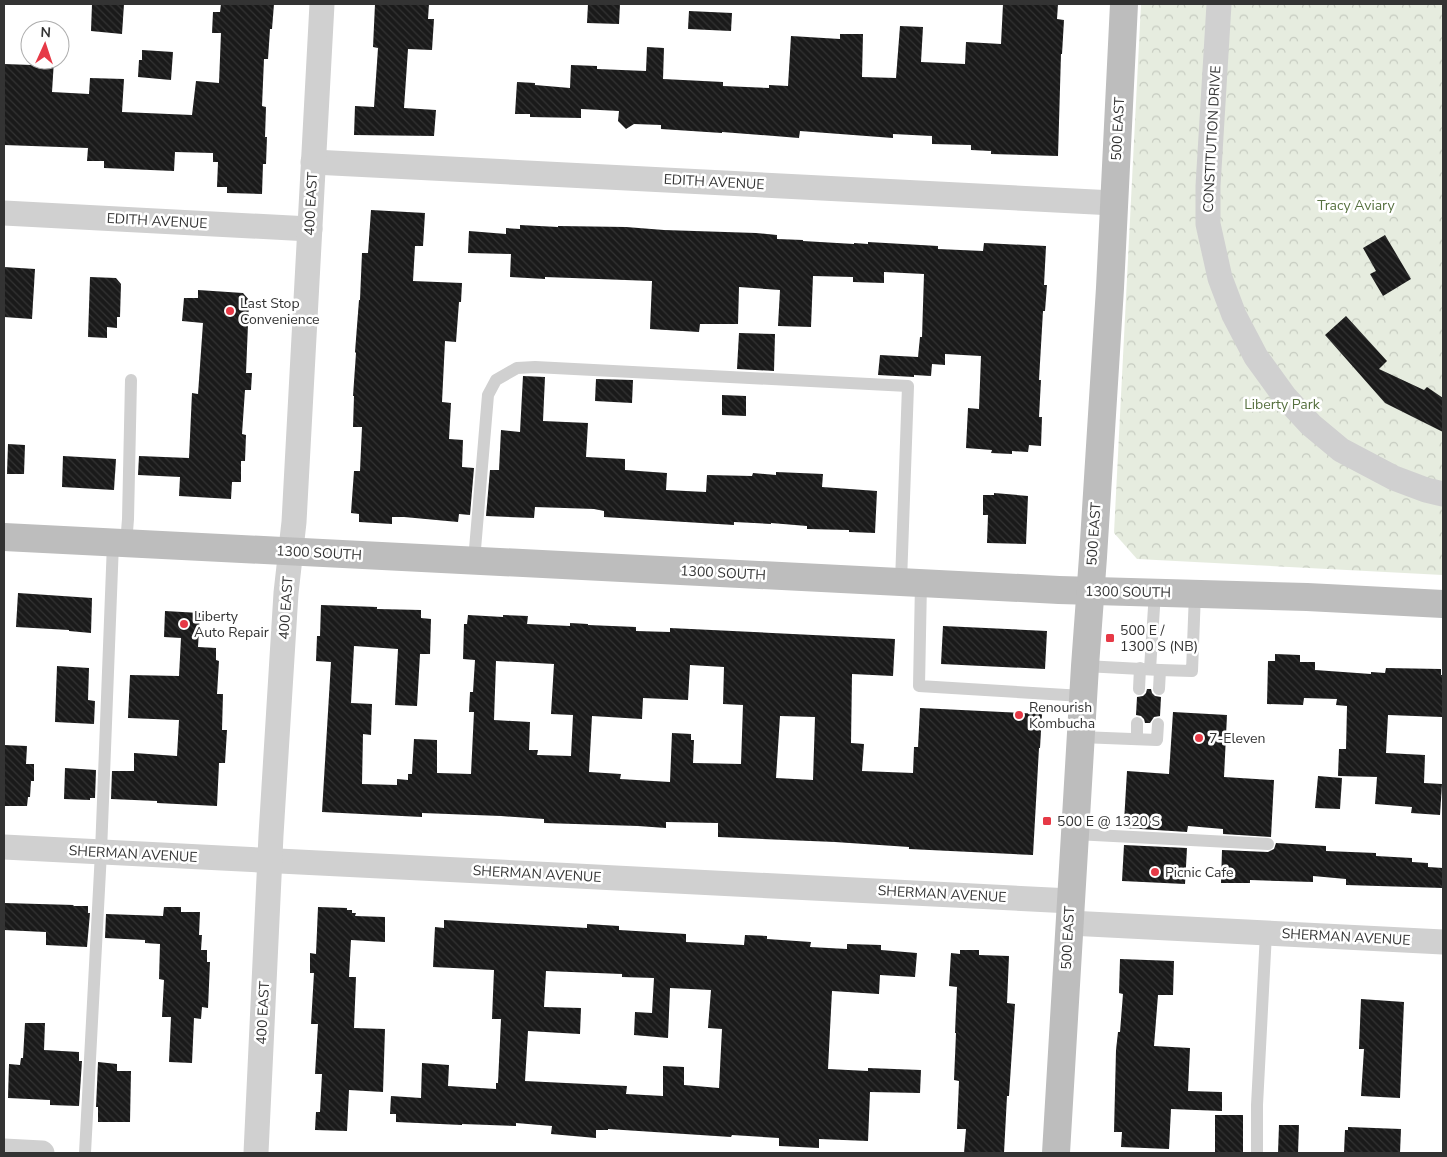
<svg xmlns="http://www.w3.org/2000/svg" width="1447" height="1157" font-family="'Nunito Sans',sans-serif">
  <defs>
    <pattern id="forest-crowns" width="20" height="18" patternUnits="userSpaceOnUse" patternTransform="scale(1.25)"><rect width="20" height="18" fill="#e6ecdf"/><path d="M2 6a3 3 0 1 1 6 0M12 15a3 3 0 1 1 6 0" fill="none" stroke="#c6cbc0"/></pattern>
    <pattern id="building-back-hatch" width="6" height="6" patternUnits="userSpaceOnUse" patternTransform="scale(1.25)"><rect width="6" height="6" fill="#1a1a1a"/><path d="M-1 5l2 2M0 0l6 6M5-1l2 2" fill="none" stroke="#333"/></pattern>
  </defs>
  <rect width="100%" height="100%" fill="#fff"/>
  <path fill="url(#forest-crowns)" d="M1141,4H1443V575L1137,559L1114,533Z"/>
  <g fill="url(#building-back-hatch)" fill-rule="evenodd">
    <path d="M92,4H124L122,34L91,31Z"/>
    <path d="M221,4H274L272,29H270L268,59H264L262,106L266,107L265,137H267L266,164H263L262,194L227,193V187H217L218,162H213V153L175,152L174,171L104,168V161H87L88,148L4,145V64L32,65V60H54L52,92L89,94L90,78L124,79L122,112L192,115L196,81L219,83L221,33H212L213,12H220Z"/>
    <path d="M375,4H429L428,19H434L432,50L408,49L404,108L436,110L434,136L354,135L355,106L374,107L378,48L373,47Z"/>
    <path d="M588,4H620L619,24L587,23Z"/>
    <path d="M1003,4H1058L1057,19L1064,20L1062,54H1061L1058,156L991,154V151L971,150V145L932,144V136L893,134V138L800,131L799,138L722,132V133L661,129V125L634,124L626,129L618,121L619,111L581,109V118L530,117V114H515L517,82L535,83V85L570,88L571,65L597,66V69L646,71L647,47L664,48L663,79L723,82V86L769,88V85L788,86L791,36L840,39V34H863L862,77L896,78L900,26L923,27L921,62L965,64L966,42L1001,44Z"/>
    <path d="M689,11L732,13L731,31L688,29Z"/>
    <path d="M142,50L173,52L171,80L138,77L139,60H142Z"/>
    <path d="M371,210L425,213L423,246H415L413,281L462,283L461,302H459L456,342L445,341L442,402L451,403L449,439L463,440L462,467L474,468L470,515L459,514L458,522L404,517H392V524L359,522V514L351,513L354,471H360L362,427H353L354,396H353L356,353L355,352L359,300H360L362,253H368Z"/>
    <path d="M520,225L558,227V226L626,227L664,230L756,233L777,235V239L803,240V241L854,244V243L868,244V242L938,246V249L983,251L984,243L1046,246L1044,285H1047L1045,311H1043L1039,380H1041L1039,417H1042L1041,446L1029,445L1028,452L1012,451V454L991,453L992,450L966,448L968,408L979,409L981,356L945,354V365L932,364L931,376L914,375V377L878,375L880,355L918,357L920,337H922L924,274L884,272V283L853,282V277L813,276L811,327L778,326L780,290L739,287L738,324H700L699,332L650,329L652,281L545,277V279L510,277L511,254L468,253L469,231L506,234V228L520,229Z"/>
    <path d="M1385,235L1411,279L1383,296L1370,274L1376,271L1363,248Z"/>
    <path d="M4,267L35,269L32,319L4,317Z"/>
    <path d="M90,277L116,278L121,284L120,317H117V328L107,327V338L88,337Z"/>
    <path d="M198,290L243,293L249,300L246,373H252L251,390H245L242,434L246,435L245,461H241V482H232L231,499L179,496L180,477L138,475L139,456L189,458L192,393L198,394L203,323L182,321L184,298H198Z"/>
    <path d="M1346,316L1387,361L1379,369L1424,390L1427,387L1443,398V432L1385,403L1325,335Z"/>
    <path d="M739,333L775,334L774,371L737,369Z"/>
    <path d="M523,376L545,377L543,421L588,423L586,457L625,459V470L667,473L666,490L706,492L707,475L752,476L753,473L776,475V472L823,474L822,487L877,491L875,533L849,532V530L807,529V526L771,523V524L734,522V525L604,517V511L594,509L535,507L534,518L486,516L490,470H499L501,430L520,432Z"/>
    <path d="M596,379L633,380L632,403L595,401Z"/>
    <path d="M722,395L746,396V416L722,415Z"/>
    <path d="M8,444L25,445L24,474H7Z"/>
    <path d="M63,456L116,459L114,490L62,487Z"/>
    <path d="M994,493L1028,496L1026,544L987,543L988,515H983V495H994Z"/>
    <path d="M18,593L92,598L91,633L69,631V630L16,627Z"/>
    <path d="M321,605L377,607V609L421,610V618L431,619L430,654H420L417,706L395,705L398,649L354,646L351,703L372,704L371,735L363,734L362,784L397,785V779L408,780V774H412L414,739L437,740V773L471,774L474,712H469L470,692H473L475,660L463,659L464,624H467L468,615L503,617V615L528,616L527,624L570,626V623L588,624V625L636,627V631L670,632V628L895,639L893,676L852,674L851,743L864,744L862,771L913,773L914,747H918L920,708L1042,714L1040,748H1039L1033,855L909,849V847L835,842L718,837V823L666,822V828L638,826L544,823V819L501,816L422,813V817L322,812L331,662L316,661L317,636H320ZM496,661L554,664L551,714L573,715L571,756L537,755L538,750H529L530,722L494,720ZM690,665L724,667L723,704L743,705L741,764L693,763L694,740H691V734L672,733L670,782L620,779L621,774L589,772L592,716L642,719L643,698L688,700ZM780,716L815,717L813,780L776,778Z"/>
    <path d="M165,611L200,613L198,647L216,648V660L219,661L217,694H223L222,730H227L225,763H219L217,806L157,803V801L111,799L112,771H134V753L177,756L179,720L128,718L130,675L179,676L181,638L164,637Z"/>
    <path d="M943,626L1047,631L1045,669L941,664Z"/>
    <path d="M1275,654L1300,655V662H1315V670L1371,674V672L1385,673L1386,668L1441,669V675H1443L1442,717L1388,715L1386,753L1425,755L1424,783L1442,784L1440,815L1411,813L1412,807L1375,804L1377,777L1338,776L1339,749H1346L1347,706L1336,705L1337,699L1304,698L1303,705L1267,704L1268,661H1275Z"/>
    <path d="M57,666L89,668L88,700L95,701L94,724L55,722Z"/>
    <path d="M1147,689H1151L1152,693L1155,696L1161,697L1160,716L1154,717L1150,723H1145L1144,719L1141,716L1136,715L1137,697L1143,696L1146,693Z"/>
    <path d="M1173,712L1227,715L1224,777L1274,780L1271,837L1223,834V829L1188,826L1187,832L1125,828V822H1124L1127,771L1169,774Z"/>
    <path d="M4,745L27,746L26,764H34V781H31L30,797H28L27,806H4L5,782H4Z"/>
    <path d="M65,768L96,770L95,798H90V800L64,799Z"/>
    <path d="M1318,776L1342,778L1340,809L1315,808Z"/>
    <path d="M1276,843L1326,846V851L1376,853V856L1412,858V862L1428,863V867L1443,868V888L1346,885V879L1313,876V882L1250,880V883H1221L1222,850L1268,852L1274,849Z"/>
    <path d="M1124,845L1187,848L1185,884L1122,881Z"/>
    <path d="M4,903L74,905L73,906H88V913H90L87,947L46,945V932L4,930Z"/>
    <path d="M164,907H181V912H200L199,935H202L201,950H207V962H210L208,1008L202,1007L201,1019L194,1018L192,1063L169,1062L171,1017H162L164,980L159,979L160,944L145,943V940L105,938L106,914L163,916Z"/>
    <path d="M318,907L347,908V910H352V913H356L355,916L385,917V942L351,940L349,977H356L354,1028L385,1029L383,1092L349,1090L347,1131L315,1130L316,1112H320L322,1074H315L318,1024H311L314,973H310V953L316,954Z"/>
    <path d="M444,920L587,928V924L619,926V930L686,934V942L744,945L745,935L767,936V939L811,942L810,947L847,949V944L881,945V950L917,953L915,977L880,975L879,994L832,991L828,1069L868,1071V1068L921,1070L920,1093L870,1092L868,1141L819,1139V1148L779,1146V1138L732,1135L731,1137L608,1129V1130H596V1138L551,1134L552,1126L516,1123V1126L462,1124V1125L396,1122V1114H390L391,1096L421,1098L422,1063L449,1065L448,1086L496,1089V1083H498L501,1019H492L494,970L433,967L435,927L444,928ZM546,971L622,974V977L654,978L652,1013L635,1012L634,1035L668,1038L670,988L711,990L708,1028L722,1029L719,1088L684,1085V1067L663,1066V1096L626,1094L627,1086L525,1081L528,1031L580,1034L581,1008L544,1007Z"/>
    <path d="M960,950H979V955L1009,956L1007,1003L1015,1004L1009,1096H1007L1004,1153H964L966,1129H957L959,1081L954,1080L956,1033H955L957,987L949,986L951,953L960,954Z"/>
    <path d="M1120,959L1174,961L1173,995H1158L1154,1046L1190,1048L1188,1091L1222,1092V1111L1171,1109L1169,1149L1121,1147L1122,1132H1114L1116,1050L1118,1032H1120L1123,994L1119,993Z"/>
    <path d="M1361,999L1404,1002L1400,1098L1361,1096L1364,1049H1359Z"/>
    <path d="M25,1023H45L44,1050L79,1052V1061H82L79,1106L50,1105V1100L8,1098L9,1064L20,1065L21,1058H23Z"/>
    <path d="M98,1062L117,1064V1071H131L130,1122H98V1107H96Z"/>
    <rect x="1215" y="1115" width="28" height="38"/>
    <path d="M1279,1125H1299L1298,1153H1278Z"/>
    <path d="M1348,1127L1401,1129L1400,1153H1344L1345,1130H1348Z"/>
  </g>
  <g fill="none" stroke-linecap="round" stroke-linejoin="round">
    <g stroke="#d0d0d0" stroke-width="12">
      <path d="M126,544L128,519L131,380"/>
      <path d="M474,561L488,395L496,380L517,368L535,367L908,386L901,582"/>
      <path d="M921,583L919,686L1083,696"/>
      <path d="M1085,666L1160,670L1159,689"/>
      <path d="M1150,669L1155,592"/>
      <path d="M1160,670L1192,671L1195,593"/>
      <path d="M1139,689L1140,668"/>
      <path d="M1080,737L1157,740L1158,724"/>
      <path d="M1137,739V723"/>
      <path d="M1075,834L1268,844"/>
      <path d="M85,1153L101,852L113,543"/>
      <path d="M1257,1153V1105L1266,933"/>
    </g>
    <g stroke="#d0d0d0" stroke-width="25">
      <path d="M1219,4L1208,186V224L1220,278L1234,315L1256,357L1285,397L1311,425L1341,450L1394,478L1426,490L1443,494"/>
      <path d="M313,162L1114,203"/>
      <path d="M4,213L310,229"/>
      <path d="M4,847L1071,901"/>
      <path d="M1069,923L1443,942"/>
      <path d="M4,1151L42,1153"/>
      <path d="M256,1153L271,835L286,593L294,522L322,4"/>
    </g>
    <g stroke="#bdbdbd" stroke-width="28">
      <path d="M4,537L1059,590L1307,597L1443,604"/>
      <path d="M1056,1153L1085,666L1093,557L1110,288L1124,4"/>
    </g>
  </g>
  <g fill="#e63946" stroke="#fff" stroke-width="2">
    <circle cx="230" cy="311" r="5"/>
    <circle cx="184" cy="624" r="5"/>
    <rect x="1105" y="633" width="10" height="10" rx="2.5"/>
    <circle cx="1019" cy="715" r="5"/>
    <circle cx="1199" cy="738" r="5"/>
    <rect x="1042" y="816" width="10" height="10" rx="2.5"/>
    <circle cx="1155" cy="872" r="5"/>
  </g>
  <g text-anchor="middle" dominant-baseline="central" stroke-width="5" stroke-linejoin="round" paint-order="stroke">
    <g font-size="14" fill="#333" stroke="#fff">
      <text transform="translate(1118 129) rotate(-87)">500 EAST</text>
      <text transform="translate(1212 139) rotate(-87)">CONSTITUTION DRIVE</text>
      <text transform="translate(714 182) rotate(3)">EDITH AVENUE</text>
      <text transform="translate(311 204) rotate(-87)">400 EAST</text>
      <text transform="translate(157 221) rotate(3)">EDITH AVENUE</text>
      <text transform="translate(1094 534) rotate(-86)">500 EAST</text>
      <text transform="translate(319 553) rotate(3)">1300 SOUTH</text>
      <text transform="translate(723 573) rotate(3)">1300 SOUTH</text>
      <text transform="translate(1128 592) rotate(1)">1300 SOUTH</text>
      <text transform="translate(286 608) rotate(-86)">400 EAST</text>
      <text transform="translate(133 854) rotate(3)">SHERMAN AVENUE</text>
      <text transform="translate(537 874) rotate(3)">SHERMAN AVENUE</text>
      <text transform="translate(942 894) rotate(3)">SHERMAN AVENUE</text>
      <text transform="translate(1346 937) rotate(3)">SHERMAN AVENUE</text>
      <text transform="translate(1068 938) rotate(-87)">500 EAST</text>
      <text transform="translate(263 1013) rotate(-87)">400 EAST</text>
    </g>
    <g font-size="14" fill="#56703f" stroke="#fff">
      <text x="1356" y="205">Tracy Aviary</text>
      <text x="1282" y="404">Liberty Park</text>
    </g>
    <g font-size="14" fill="#333" stroke="#fff" text-anchor="start">
      <text x="240" y="303">Last Stop<tspan x="240" dy="16">Convenience</tspan></text>
      <text x="194" y="616">Liberty<tspan x="194" dy="16">Auto Repair</tspan></text>
      <text x="1120" y="630">500 E /<tspan x="1120" dy="16">1300 S (NB)</tspan></text>
      <text x="1029" y="707">Renourish<tspan x="1029" dy="16">Kombucha</tspan></text>
      <text x="1209" y="738">7-Eleven</text>
      <text x="1057" y="821">500 E @ 1320 S</text>
      <text x="1165" y="872">Picnic Cafe</text>
    </g>
  </g>
  <rect width="1447" height="1157" fill="none" stroke="#333333" stroke-width="10"/>
  <g transform="translate(45 45) rotate(3)"><circle r="24" fill="#ffffff" stroke="#adadad"/>
  <path d="M0-4L9 19L0 12L-9 19Z" fill="#e63946"/>
  <text y="-8" font-size="14" font-weight="bold" text-anchor="middle" fill="#333333">N</text>
  </g>
</svg>
